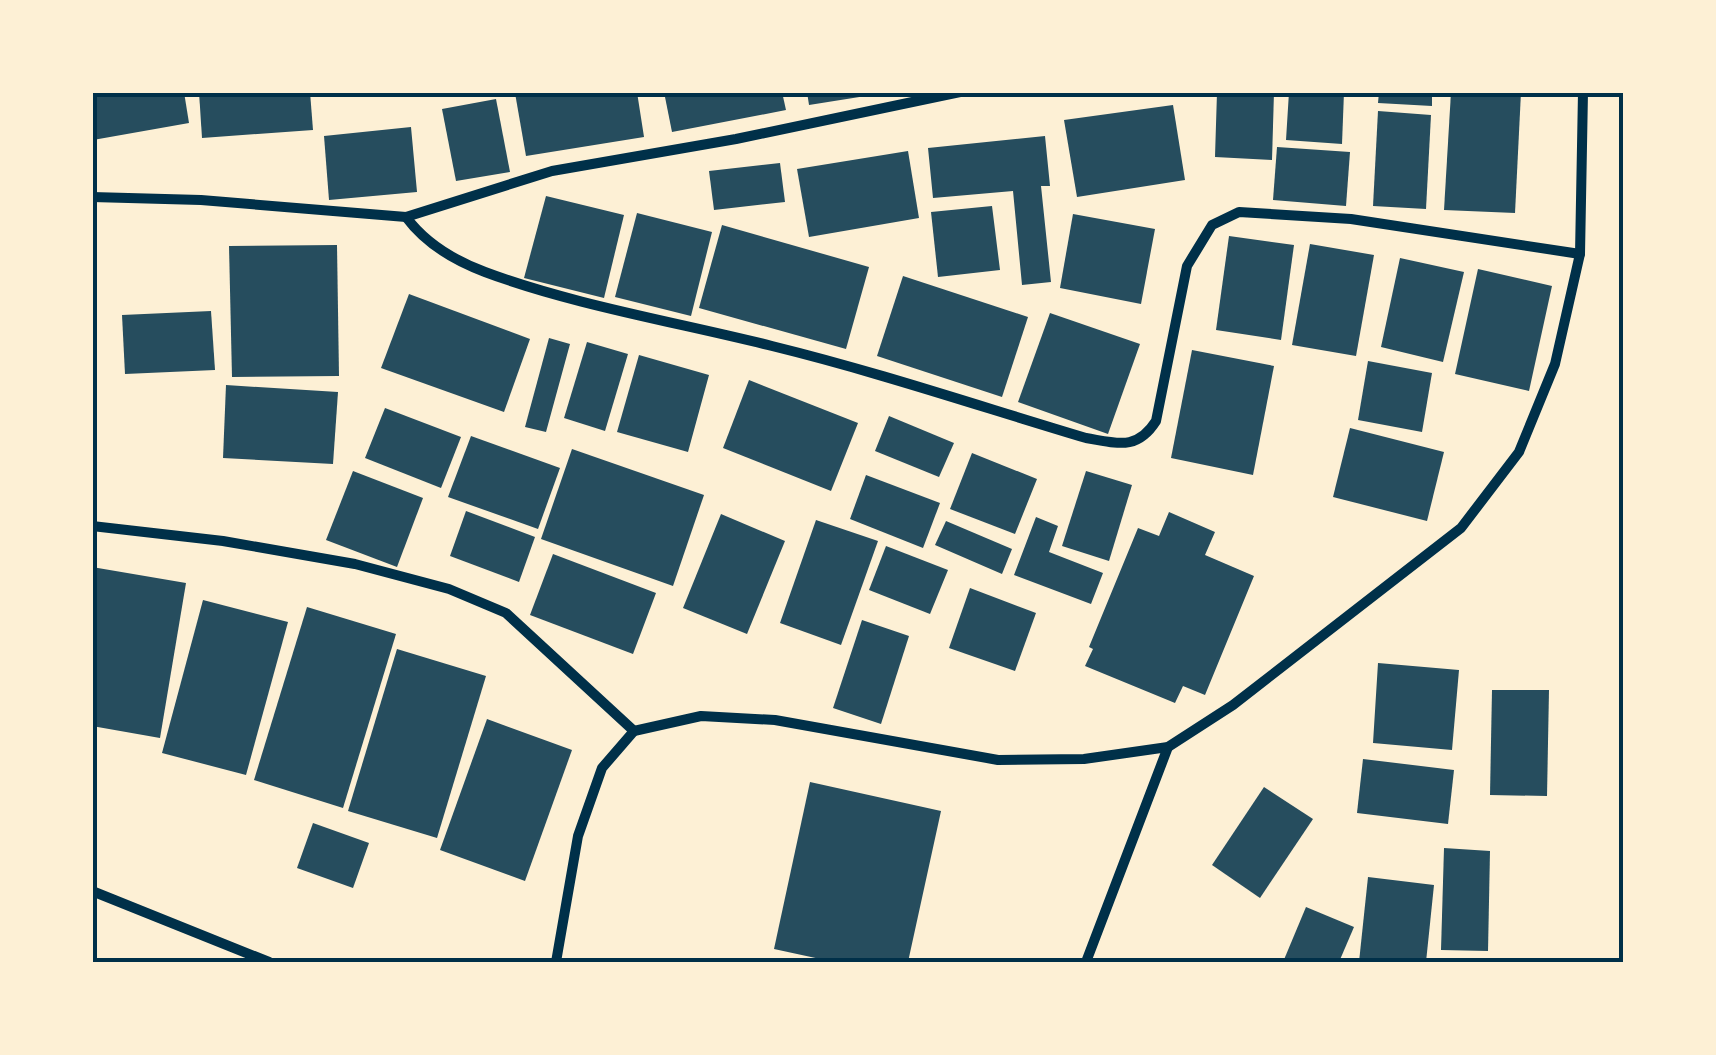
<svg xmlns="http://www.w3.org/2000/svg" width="1716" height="1055" font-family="'DM Sans',sans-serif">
  <rect width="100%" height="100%" fill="#fdf0d5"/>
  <g fill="#264d5e">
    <path d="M92,92H184L189,123L93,140Z"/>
    <path d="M199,92H310L313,130L202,138Z"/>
    <path d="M637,92L644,137L526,156L515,93Z"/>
    <path d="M664,92H782L786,110L672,132Z"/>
    <path d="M807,92H872V95L809,105Z"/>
    <path d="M1217,92H1274L1272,160L1215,157Z"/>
    <path d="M1289,92H1344L1342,144L1286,140Z"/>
    <path d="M1379,92H1432V106L1378,103Z"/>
    <path d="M1451,92H1521L1515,213L1444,210Z"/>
    <path d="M496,99L510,172L456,181L442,109Z"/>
    <path d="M1173,105L1185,180L1077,197L1064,120Z"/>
    <path d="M1378,111L1431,115L1426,209L1373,206Z"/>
    <path d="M411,127L417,192L329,200L324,136Z"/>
    <path d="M1045,136L1050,186H1041L1051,282L1022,285L1013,191L933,198L928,148Z"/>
    <path d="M1277,147L1350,152L1346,206L1273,200Z"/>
    <path d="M908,151L919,218L809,237L797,169Z"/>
    <path d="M780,163L785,202L714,210L709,171Z"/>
    <path d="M546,196L624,215L604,298L524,278Z"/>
    <path d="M992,206L1000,270L938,277L931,212Z"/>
    <path d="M637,213L712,232L691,316L615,297Z"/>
    <path d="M1073,214L1155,229L1141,304L1060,288Z"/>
    <path d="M722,225L869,267L846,349L699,308Z"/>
    <path d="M1229,236L1294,245L1281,340L1216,330Z"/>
    <path d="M1310,244L1374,255L1356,356L1292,345Z"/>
    <path d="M337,245L339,376L232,377L229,246Z"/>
    <path d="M1400,258L1464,272L1443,362L1381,347Z"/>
    <path d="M1478,269L1552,286L1529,391L1455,374Z"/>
    <path d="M903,276L1028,317L1002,397L877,356Z"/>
    <path d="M409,294L530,339L504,412L381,368Z"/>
    <path d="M211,311L215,370L125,374L122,315Z"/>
    <path d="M1050,313L1140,344L1108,434L1018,402Z"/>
    <path d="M549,338L570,344L546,432L525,427Z"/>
    <path d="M587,342L628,354L605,431L564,418Z"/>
    <path d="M1192,350L1274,366L1253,475L1171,458Z"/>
    <path d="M639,355L709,375L688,452L617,432Z"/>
    <path d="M1368,361L1432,373L1422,432L1358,420Z"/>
    <path d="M749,380L858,423L831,491L723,448Z"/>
    <path d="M226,385L338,392L333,464L223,458Z"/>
    <path d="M385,408L461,437L441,488L365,458Z"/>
    <path d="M889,416L954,443L939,477L875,451Z"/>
    <path d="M1350,428L1444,452L1427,521L1333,497Z"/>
    <path d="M471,436L560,468L538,529L448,497Z"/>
    <path d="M572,449L704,495L673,586L541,539Z"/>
    <path d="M972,453L1037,479L1015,534L950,509Z"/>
    <path d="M353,471L423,498L397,567L326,540Z"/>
    <path d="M1086,471L1132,485L1109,561L1062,546Z"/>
    <path d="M866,475L940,503L923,548L850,519Z"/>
    <path d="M466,511L535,537L519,582L450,556Z"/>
    <path d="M1169,512L1215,532L1205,555L1254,576L1205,695L1183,686L1175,703L1085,666L1093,649L1089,647L1138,528L1159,536Z"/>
    <path d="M721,514L785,541L747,634L683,608Z"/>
    <path d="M1036,517L1058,526L1049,552L1103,573L1091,604L1014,575Z"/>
    <path d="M816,520L878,541L841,645L780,623Z"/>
    <path d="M946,521L1012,549L1002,574L935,545Z"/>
    <path d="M886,546L948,570L930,614L869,590Z"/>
    <path d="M553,554L656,593L633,654L530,615Z"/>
    <path d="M92,567L186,583L160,738L92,726Z"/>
    <path d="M970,588L1036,613L1015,671L949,648Z"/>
    <path d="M203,600L288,622L246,775L162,753Z"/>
    <path d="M307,607L396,634L343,808L254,780Z"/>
    <path d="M862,620L909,636L881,724L833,708Z"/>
    <path d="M397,649L486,676L437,838L348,811Z"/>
    <path d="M1378,663L1459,670L1452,750L1373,743Z"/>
    <path d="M1492,690H1549L1547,796L1490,795Z"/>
    <path d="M487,719L572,750L525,881L440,850Z"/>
    <path d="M1363,759L1454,770L1448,824L1357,813Z"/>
    <path d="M810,782L941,811L908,962H834L774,949Z"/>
    <path d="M1264,787L1313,819L1260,898L1212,865Z"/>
    <path d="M313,823L369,843L353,888L297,868Z"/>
    <path d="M1444,848L1490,851L1488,951L1441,950Z"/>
    <path d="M1368,877L1434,885L1426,962H1359Z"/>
    <path d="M1306,907L1354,927L1339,962H1283Z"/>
  </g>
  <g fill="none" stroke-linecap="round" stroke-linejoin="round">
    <g stroke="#003049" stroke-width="10">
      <path d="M960,92L736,139L552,171L406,217C426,244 453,260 485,272C573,305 681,323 772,346C878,372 982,407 1086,438C1117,443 1137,451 1156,421L1187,266L1212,225L1239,212L1351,219L1580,254"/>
      <path d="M92,197L201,200L406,217"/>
      <path d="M92,526L223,541L355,564L449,589L506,613L634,731"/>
      <path d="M92,891L269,962"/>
      <path d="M556,962L578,836L602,768L634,731L701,716L775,720L998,760L1084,759L1168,747L1233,705L1461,528L1519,452L1555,364L1580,254L1583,92"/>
      <path d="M1086,962L1168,747"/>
    </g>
  </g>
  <rect width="1716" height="1055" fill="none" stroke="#fdf0d5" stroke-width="190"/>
  <rect x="95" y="95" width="1526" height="865" fill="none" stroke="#003049" stroke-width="4"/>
</svg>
